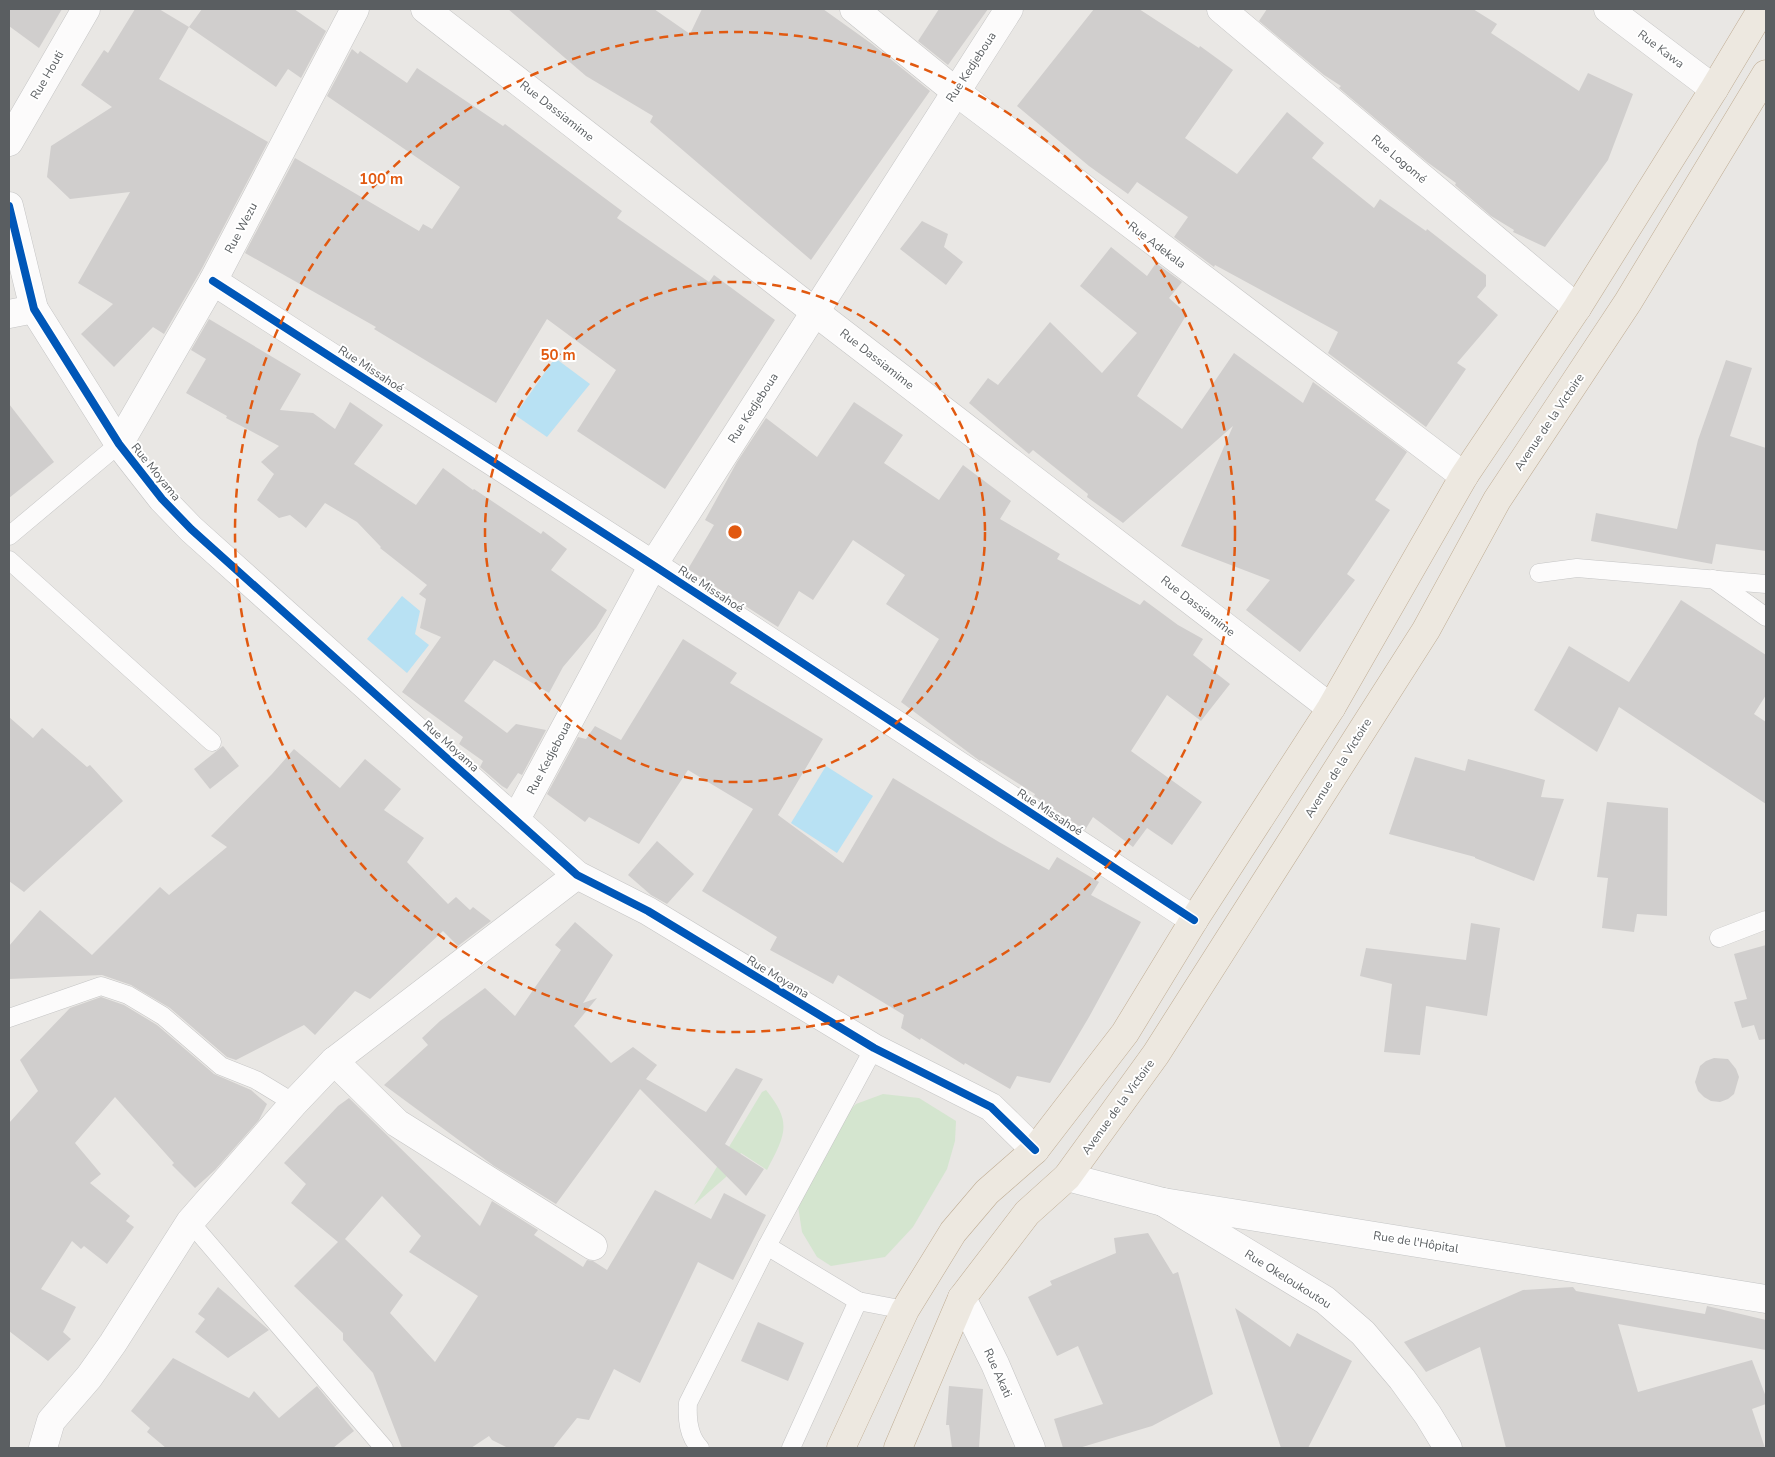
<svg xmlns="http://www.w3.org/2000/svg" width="1775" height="1457" font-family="'Nunito Sans',sans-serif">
  <rect width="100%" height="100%" fill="#e9e7e4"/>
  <g fill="#d4e5cf">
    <path d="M766,1090C793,1123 785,1135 767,1170L741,1153L726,1177L694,1205L762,1092Z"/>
    <path d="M883,1094L919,1098L956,1121L955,1141L947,1169L913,1227L885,1257L831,1266L817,1257L802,1232L798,1206L841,1119L856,1104Z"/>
  </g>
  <g fill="#b8e1f3">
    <path d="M555,358L590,384L547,437L515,415Z"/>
    <path d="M402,596L420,611L415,634L429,645L407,673L367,639Z"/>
    <path d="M826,766L873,796L837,853L791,823Z"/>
  </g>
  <g fill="#d0cecd" fill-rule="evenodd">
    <path d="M9,9H62L39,48L9,26Z"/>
    <path d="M135,9H159L189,27L159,79L268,142L201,270L164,334L153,327L114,367L81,334L113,304L78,283L130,192L70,199L47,177L51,146L112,107L81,85L104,50L108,53Z"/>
    <path d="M202,9H294L326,31L301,78L288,69L276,87L189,27Z"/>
    <path d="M508,9H654L690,34L702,9H823L872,44L930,91L811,260L650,122L653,116L586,76Z"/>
    <path d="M939,9H988L948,65L918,41Z"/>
    <path d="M1094,9H1139L1199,48L1200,46L1233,70L1185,138L1237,174L1287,112L1324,143L1312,158L1374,208L1380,199L1426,231L1427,229L1486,275V286L1477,297L1498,315L1457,363L1466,369L1426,427L1328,353L1338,332L1215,265L1214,267L1174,237L1188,217L1137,182L1128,194L1089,166L1017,106Z"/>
    <path d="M1267,9H1473L1497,24L1491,33L1579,91L1588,73L1633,94L1608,160L1545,247L1513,232L1514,230L1491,216L1455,185L1456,183L1427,162L1339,88L1341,86L1324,75L1259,21Z"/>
    <path d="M352,49L358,54L360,51L407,83L417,68L503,126L505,124L622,211L617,218L709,282L714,275L775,320L665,489L577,431L616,370L547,319L496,403L374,329L376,327L245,253L295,158L419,231L423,224L432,229L460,187L327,96Z"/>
    <path d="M922,221L948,234L944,247L963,262L946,285L900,249Z"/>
    <path d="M1111,247L1147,276L1156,263L1182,282L1169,298L1187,314L1137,396L1182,429L1234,353L1303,403L1313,382L1407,452L1375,500L1390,510L1347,574L1355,580L1300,652L1246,610L1270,580L1181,546L1233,426L1123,523L1087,497L1088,494L1033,450L1029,454L969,403L988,378L998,385L1050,322L1102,373L1137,333L1080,286Z"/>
    <path d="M209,319L301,374L280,410L313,413L335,429L350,402L383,425L354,464L416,505L443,468L473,490L474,489L541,534L543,531L567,549L551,570L607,610L596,628L563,667L549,693L494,660L464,701L507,733L516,724L546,730L522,775L518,773L507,789L502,786L480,767L483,761L459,744L463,737L402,692L441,637L420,628L426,599L419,594L427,585L380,548L381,547L357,522L325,503L306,528L290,515L279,518L257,500L274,474L261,462L279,446L226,418L227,416L186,393L206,359L191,350Z"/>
    <path d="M1726,360L1752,368L1730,436L1766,448V551L1716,544L1712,564L1591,541L1596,513L1677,529L1698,440Z"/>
    <path d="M854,402L903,435L884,463L939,500L963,465L1011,501L1000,519L1060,554L1057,559L1140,605L1144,600L1178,625L1203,639L1193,655L1230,684L1201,721L1167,695L1131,751L1202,802L1172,845L1147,828L1133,847L1093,817L1085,830L1034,796L1035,794L981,760L980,761L901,702L939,639L886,604L905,575L853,540L813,600L799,591L778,627L688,569L714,525L705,520L737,462L766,418L817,457Z"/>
    <path d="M9,404L54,462L9,498Z"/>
    <path d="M1681,600L1766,655V695L1754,714L1766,722V804L1619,707L1597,752L1534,710L1569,646L1629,682Z"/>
    <path d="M683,639L737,673L730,683L823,739L778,815L843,863L893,778L999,842L1049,870L1057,857L1099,882L1091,895L1141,922L1089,1017L1050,1083L1017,1076L1010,1089L965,1063L964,1065L921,1038L920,1040L901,1028L904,1015L838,975L833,984L770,950L777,937L702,891L753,809L688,770L639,844L589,817L585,822L547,794L578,737L586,739L595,726L621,740Z"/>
    <path d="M9,717L33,738L42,728L87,767L90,765L123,801L24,892L9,881Z"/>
    <path d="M223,746L239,766L210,789L194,769Z"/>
    <path d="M294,749L340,788L365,759L401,789L384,810L424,838L407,862L448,904L456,897L470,910L473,907L491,921L458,946L443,931L370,999L355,991L315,1035L304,1025L236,1060L227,1057L170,1008L131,985L102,975L9,979V946L40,910L92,955L160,887L169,895L227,847L211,836L272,774Z"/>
    <path d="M1415,757L1465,771L1468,759L1545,780L1541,797L1564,799L1534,881L1475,858V857L1389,834Z"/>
    <path d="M1607,802L1668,808L1667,916L1637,914L1634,932L1602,928L1608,878L1597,877Z"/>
    <path d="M657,841L694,874L667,904L651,895L628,875Z"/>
    <path d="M575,922L613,955L583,1003L597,998L574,1026L611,1063L633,1047L657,1065L646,1079L706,1112L736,1068L763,1079L725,1144L764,1169L746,1196L640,1089L556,1204L494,1166L384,1085L428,1045L422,1038L440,1021L485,988L515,1016L561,950L555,945Z"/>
    <path d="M1471,923L1500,928L1487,1016L1426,1006L1420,1055L1384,1052L1392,984L1360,976L1366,948L1466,960Z"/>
    <path d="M1766,945V1039L1759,1040L1754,1025L1742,1028L1734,1002L1747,999L1734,954Z"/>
    <path d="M101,997L124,1005L157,1025L214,1074L251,1090L267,1104L259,1120L215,1170L195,1188L172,1165L174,1163L115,1097L75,1143L101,1174L90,1183L130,1216L126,1221L134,1227L107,1264L84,1246L81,1249L72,1241L41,1289L76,1307L63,1332L71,1339L48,1361L9,1331V1123L38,1091L20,1060L70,1008Z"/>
    <path d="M1714,1058L1728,1059L1736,1069L1739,1077L1734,1094L1728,1099L1720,1102L1711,1101L1704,1097L1698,1091L1695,1082L1700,1066L1706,1061Z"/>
    <path d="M349,1098L480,1226L492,1201L538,1230L534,1235L583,1267L587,1260L593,1261L607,1270L655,1190L711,1219L724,1193L766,1215L733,1280L698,1262L640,1383L614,1369L589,1420L577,1418L553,1448H508L492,1440L489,1436L471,1448H402L373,1373L343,1340V1333L294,1286L338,1242L291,1203L306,1184L284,1163L338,1106ZM382,1196L421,1236L409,1252L478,1296L435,1362L390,1313L403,1295L345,1239Z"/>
    <path d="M1148,1233L1173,1274L1178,1272L1213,1394L1152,1426L1079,1448H1063L1054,1419L1103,1404L1078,1346L1057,1356L1028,1297L1052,1285L1050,1281L1116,1253L1114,1238Z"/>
    <path d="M218,1287L269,1330L228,1358L195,1332L205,1319L198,1314Z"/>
    <path d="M1573,1287L1576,1291L1705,1314L1707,1306L1766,1320V1350L1618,1324L1638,1392L1752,1360L1766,1397V1404L1752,1409L1765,1448H1506L1480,1347L1426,1372L1404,1342L1523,1290Z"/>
    <path d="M1235,1308L1290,1347L1297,1333L1352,1361L1308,1448H1281Z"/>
    <path d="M758,1322L804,1343L788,1381L741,1361Z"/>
    <path d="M173,1358L249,1398L254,1391L279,1418L317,1386L354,1431L333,1448H166L147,1432L150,1428L131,1411Z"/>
    <path d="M949,1386L983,1389L979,1448H952L949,1425H946Z"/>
  </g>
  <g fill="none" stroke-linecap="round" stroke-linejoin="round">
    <defs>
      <g id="lane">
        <path d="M9,536L119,444"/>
        <path d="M9,560L212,742"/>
        <path d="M1539,573L1577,568L1766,584"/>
        <path d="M1713,579L1766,617"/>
        <path d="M1719,938L1766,920"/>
        <path d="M9,1018L101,986L128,995L163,1016L221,1066L256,1080L294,1103"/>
        <path d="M190,1222L384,1448"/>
        <path d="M858,1301L767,1246L874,1048"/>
        <path d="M700,1448C688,1436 687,1419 688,1403L767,1246"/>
        <path d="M791,1448L858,1301L905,1310"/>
      </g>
      <g id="street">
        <path d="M425,9L815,312L1331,708"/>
        <path d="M854,9L955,91L1464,476"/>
        <path d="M1221,9L1577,308"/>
        <path d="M1608,9L1714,89"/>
        <path d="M9,142L86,9"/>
        <path d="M9,206L34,309L119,444L162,499L191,529L577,875L648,911L874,1048L991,1107L1035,1150"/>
        <path d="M213,281L653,565L1194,920"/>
        <path d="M9,314L34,309"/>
        <path d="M119,444L213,281L355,9"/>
        <path d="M516,819L653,565L1009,9"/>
        <path d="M334,1061L397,1123L593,1246"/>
        <path d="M1163,1202L1325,1300L1363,1333L1402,1379L1428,1415L1448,1448"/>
        <path d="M962,1298L995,1364L1031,1448"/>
        <path d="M43,1448L51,1421L89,1377L113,1343L190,1222L294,1103L334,1061L577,875"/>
      </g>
      <path id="secondary" d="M1067,1177L1163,1202L1766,1299"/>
      <g id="highway">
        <path d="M841,1448L905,1310L953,1232L987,1192L1035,1150L1125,1033L1194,920L1331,708L1464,476L1577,308L1714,89L1762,9"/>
        <path d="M898,1448L962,1298L1027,1213L1067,1177L1156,1054L1426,630L1497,500L1628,302L1766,74"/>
      </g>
    </defs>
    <use href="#lane" stroke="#c5c5c5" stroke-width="19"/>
    <use href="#street" stroke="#c5c5c5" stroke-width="29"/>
    <use href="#secondary" stroke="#c4c5c5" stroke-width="29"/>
    <use href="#highway" stroke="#bfac93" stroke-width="29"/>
    <use href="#lane" stroke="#fcfbfb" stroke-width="18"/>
    <use href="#street" stroke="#fcfbfb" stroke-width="28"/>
    <use href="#secondary" stroke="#fcfbfb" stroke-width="28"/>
    <use href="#highway" stroke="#ede8e0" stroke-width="28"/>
    <defs>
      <g id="cycleway">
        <path d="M9,206L34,309L119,444L162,499L191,529L577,875L648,911L874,1048L991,1107L1035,1150"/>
        <path d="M213,281L653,565L1194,920"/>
      </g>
    </defs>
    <use href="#cycleway" stroke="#fff" stroke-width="11"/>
    <use href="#cycleway" stroke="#0057b8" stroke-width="8"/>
  </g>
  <g fill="none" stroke="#e15910" stroke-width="2.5" stroke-dasharray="9 6">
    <circle cx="735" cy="532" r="250"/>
    <circle cx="735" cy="532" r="500"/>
  </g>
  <g text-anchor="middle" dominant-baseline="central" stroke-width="4" stroke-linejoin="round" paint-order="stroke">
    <g font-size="12" fill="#5a5e61" stroke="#fff">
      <text transform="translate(1661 49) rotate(37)">Rue Kawa</text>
      <text transform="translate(971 67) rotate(-57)">Rue Kedjeboua</text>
      <text transform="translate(47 75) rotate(-60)">Rue Houti</text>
      <text transform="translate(557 111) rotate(38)">Rue Dassiamime</text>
      <text transform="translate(1399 159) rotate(40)">Rue Logomé</text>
      <text transform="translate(241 228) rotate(-62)">Rue Wezu</text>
      <text transform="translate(1157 245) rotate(37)">Rue Adekala</text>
      <text transform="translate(877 359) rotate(38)">Rue Dassiamime</text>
      <text transform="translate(371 369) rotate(33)">Rue Missahoé</text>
      <text transform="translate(753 408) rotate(-57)">Rue Kedjeboua</text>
      <text transform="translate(1549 422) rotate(-56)">Avenue de la Victoire</text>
      <text transform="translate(156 472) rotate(51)">Rue Moyama</text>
      <text transform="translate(711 589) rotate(33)">Rue Missahoé</text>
      <text transform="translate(1198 606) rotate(38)">Rue Dassiamime</text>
      <text transform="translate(451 746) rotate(42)">Rue Moyama</text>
      <text transform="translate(549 758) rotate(-62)">Rue Kedjeboua</text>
      <text transform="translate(1338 768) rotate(-58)">Avenue de la Victoire</text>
      <text transform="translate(1050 812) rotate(33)">Rue Missahoé</text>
      <text transform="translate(778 977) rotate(31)">Rue Moyama</text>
      <text transform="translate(1118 1107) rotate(-54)">Avenue de la Victoire</text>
      <text transform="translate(1416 1242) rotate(9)">Rue de l'Hôpital</text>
      <text transform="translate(1288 1279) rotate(32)">Rue Okeloukoutou</text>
      <text transform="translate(998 1373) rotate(66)">Rue Akati</text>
    </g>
  </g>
  <circle cx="735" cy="532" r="8" fill="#e15910" stroke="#fff" stroke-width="2.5"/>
  <g font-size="15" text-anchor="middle" font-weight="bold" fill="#e15910" stroke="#fff" stroke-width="4" stroke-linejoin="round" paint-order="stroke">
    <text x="381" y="184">100 m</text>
    <text x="558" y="360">50 m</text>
  </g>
  <rect width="1775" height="1457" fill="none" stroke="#5a5e61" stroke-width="20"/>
</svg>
